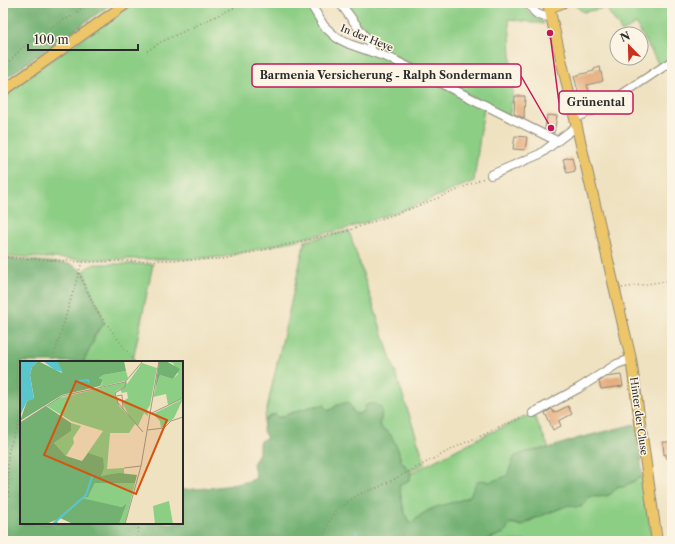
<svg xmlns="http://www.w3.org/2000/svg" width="675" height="544" font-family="'Libre Caslon Text',serif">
  <rect width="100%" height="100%" fill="#fcf5e5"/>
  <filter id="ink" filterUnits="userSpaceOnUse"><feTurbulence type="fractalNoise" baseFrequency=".025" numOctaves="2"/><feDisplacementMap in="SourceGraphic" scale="8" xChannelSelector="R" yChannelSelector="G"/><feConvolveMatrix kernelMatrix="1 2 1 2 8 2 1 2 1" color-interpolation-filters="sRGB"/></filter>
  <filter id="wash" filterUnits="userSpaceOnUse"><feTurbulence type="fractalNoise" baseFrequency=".012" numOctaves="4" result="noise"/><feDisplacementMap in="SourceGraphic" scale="16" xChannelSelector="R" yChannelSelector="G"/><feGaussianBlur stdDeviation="0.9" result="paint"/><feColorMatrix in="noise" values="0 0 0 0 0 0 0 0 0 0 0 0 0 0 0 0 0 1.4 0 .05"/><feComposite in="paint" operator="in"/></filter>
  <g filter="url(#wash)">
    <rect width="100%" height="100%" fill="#efe2c1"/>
    <g fill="#8dce85" stroke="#5c7c58">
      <path d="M134,3H308L324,27L484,107L474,181L414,206L348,228L223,257L189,259H74L3,256V94Z"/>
      <path d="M347,3H523C526,13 534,17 543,21L544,24L509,19L513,91L509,117L465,94L409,63L379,50L347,9Z"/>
      <path d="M572,3H672V57L660,67L636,24L622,32L606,8L583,12Z"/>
      <path d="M349,231L425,463L410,471L400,460C401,454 393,438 389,433C385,430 381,429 379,424L382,414L363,412L358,414L309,407L290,413L278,418L275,414L270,416L264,421L305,241Z"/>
      <path d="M95,264H153L133,360L134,362H83C88,353 94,333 101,328L100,309L94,299L84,272L88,267Z"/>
      <path d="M533,413L549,448L525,453L507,476L489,483L487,481L476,484L470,496C456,503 439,506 425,513C418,515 416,522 409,523L404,511L399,486L410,479L411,473L481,437Z"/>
      <path d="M643,476L652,541H483L504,533L511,523L522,526C528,521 562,505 569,505C571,505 573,506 575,507L585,503L589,497C604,496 609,499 618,486L623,487Z"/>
    </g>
    <g fill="#72b172" stroke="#4e6e4e">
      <path d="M3,3H113L3,80Z"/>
      <path d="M3,258L71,264L84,272L94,299L100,309L104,325L97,331L94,335V340L86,357L83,362H21V523H182V490C199,489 242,486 256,478L253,464L259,453V443L260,441L267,438L263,431L264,421L270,416L276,414L278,418C293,413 309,405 325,405L326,409L329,411L337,405L349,402L354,413L358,414L363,412L366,405C373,403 377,403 382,409L381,420L379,424C382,429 385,430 389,433C393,438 401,454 400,460L411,473L410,479L399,486L404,511L409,523C416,522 417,517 422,514C436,504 455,504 470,496C475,486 476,476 489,482L507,476L514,457L525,452L549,448L579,438L635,424L643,476L623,487L618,486C609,499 603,496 589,497L581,507H575L569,505L528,521L522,526L511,523L504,533L483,541H3Z"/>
    </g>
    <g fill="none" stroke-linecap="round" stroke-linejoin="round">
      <path stroke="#59c6ce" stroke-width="2" d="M356,532L357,541"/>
    </g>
    <g id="blocks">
      <g fill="#e5ac7c">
        <path d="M600,67L603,81L587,85L590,95H586L589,106L582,107L574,76L594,71V69Z"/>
        <path d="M515,96H525L524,118L514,114Z"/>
        <path d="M547,115L557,116L554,133L545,129Z"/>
        <path d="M515,136L527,137L525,150L513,149Z"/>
        <path d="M572,157L575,171L567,173L563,159Z"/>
        <path d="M621,375L623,386L601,389L599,382L606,377Z"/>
        <path d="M568,406L572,414L559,421L561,426L553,430L545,413L552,409L554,413Z"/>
        <path d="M663,442H671L672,458H666V454L664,455Z"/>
      </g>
    </g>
  </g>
  <g filter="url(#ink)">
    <use href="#blocks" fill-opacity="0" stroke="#8d8676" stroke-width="1"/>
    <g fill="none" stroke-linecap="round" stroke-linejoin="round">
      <defs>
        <g id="minor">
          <path d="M310,3L324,26L337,38L349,44L392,59L557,141"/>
          <path d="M340,3L369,42L372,52"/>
          <path d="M529,3C533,13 540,18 551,16"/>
          <path d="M575,118L606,105L672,61"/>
          <path d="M491,175L540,154L577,126"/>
          <path d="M533,413L579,388L617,364L631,359"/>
        </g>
        <g id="major">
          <path d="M548,3L631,359L657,541"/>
          <path d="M549,8L562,3"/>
          <path d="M3,91L127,3"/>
        </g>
      </defs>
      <use href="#minor" stroke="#8d8676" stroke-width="10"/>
      <use href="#major" stroke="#8d8676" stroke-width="12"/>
      <g stroke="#8d8676" stroke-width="1.5" stroke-dasharray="1 3" stroke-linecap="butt">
        <path d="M147,51L161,42L244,3"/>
        <path d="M3,65L7,64L21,49L43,31L72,16L80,9L95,3"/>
        <path d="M3,257L82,262L223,259L347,231L415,207L453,192L484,178"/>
        <path d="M79,273L97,311L135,362"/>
        <path d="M622,288L672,280"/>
        <path d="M52,362L82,262"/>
        <path d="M8,541V453L13,437L21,421"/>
        <path d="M137,541L139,523"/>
        <path d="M323,541L328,524L335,511L359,494L379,487L462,444L526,416"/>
      </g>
      <use href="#minor" stroke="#fff" stroke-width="8"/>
      <use href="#major" stroke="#ecc669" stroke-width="10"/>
    </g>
  </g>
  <g text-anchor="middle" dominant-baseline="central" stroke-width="3" stroke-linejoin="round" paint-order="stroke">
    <g font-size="10" fill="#2b2b2b" stroke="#fcf5e5">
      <text transform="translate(367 38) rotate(22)">In der Heye</text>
      <text transform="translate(639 416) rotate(82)">Hinter der Cluse</text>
    </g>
  </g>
  <g transform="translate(20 361)">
    <rect width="163" height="163" fill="#efe2c1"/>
    <path d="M146,0H163V37L148,44L146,33L133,36L140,14L153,18L158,13L153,2ZM122,2L137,7L130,44L127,49L128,55L124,52L118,65L115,63L109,72H90L87,108L104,107V113L81,115L84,108L81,97L67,93L83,70L51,60L27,45L39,37L106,21L107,23ZM104,26L100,28L102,32L107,31L108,37L102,41L109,55L99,45L95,31ZM106,10L108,17L105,20L80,26L83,20L79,17L83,14ZM163,38L154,57L141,67L140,60L133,53ZM51,62L61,65L53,77L54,82L46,95L34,82L51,70ZM95,121L115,122L105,163H99L107,142L102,146L61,138L69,134L75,122ZM149,140L153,163H135L133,145Z" fill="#8dce85" fill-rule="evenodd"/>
    <path d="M18,0L42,12L37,0H104L106,10L83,14L79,17L83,19L80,25L42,34L0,60L7,40L14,37L10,14L12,6ZM146,0L160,8L153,18L140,14L135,29L139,1ZM26,45L51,62V70L34,82L46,95L62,100L68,92L83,97L84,108L81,115L99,112L117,114L115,122H75L68,136L61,137L102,146L107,142L99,163H53L40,157L37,161L39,163H32L36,159L26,163H0V62Z" fill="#72b172"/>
    <path d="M0,0H18L12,6L10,14L14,38L7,40L0,55ZM23,0H37L43,11L35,9Z" fill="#59c6ce"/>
    <path fill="none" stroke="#59c6ce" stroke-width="2" d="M58,20L68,19L69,22M33,163L66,134L73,113"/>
    <path fill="none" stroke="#a19985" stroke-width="1" d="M106,20L105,26L95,32L98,42L123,71M97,35L102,34L103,48M130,53L163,37M0,62L42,35L105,21L123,0M127,69L144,67L151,60L163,56M104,107L121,105M105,163L121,105L139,0"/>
    <path fill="#d5540f" fill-opacity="0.15" stroke="#d5540f" stroke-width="2" d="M56,20L147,59L116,133L24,94Z"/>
    <rect width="163" height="163" fill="none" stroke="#2b2b2b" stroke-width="2"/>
  </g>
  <path fill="none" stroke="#c2185b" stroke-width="1.5" d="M551 128L521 76M550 33L559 103"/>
  <g fill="#c2185b" stroke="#fcf5e5" stroke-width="1.5">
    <circle cx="551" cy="128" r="4"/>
    <circle cx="550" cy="33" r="4"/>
  </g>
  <g fill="#fcf5e5" stroke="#c2185b" stroke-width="1.5">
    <rect x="252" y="64" width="269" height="23" rx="4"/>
    <rect x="559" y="91" width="74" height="23" rx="4"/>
  </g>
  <g font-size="11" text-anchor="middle" font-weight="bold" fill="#2b2b2b">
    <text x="386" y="79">Barmenia Versicherung - Ralph Sondermann</text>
    <text x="596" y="106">Grünental</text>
  </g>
  <rect width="675" height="544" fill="none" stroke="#fcf5e5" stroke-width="16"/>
  <g transform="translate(629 46) rotate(337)"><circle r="19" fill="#fcf5e5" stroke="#a8a49b"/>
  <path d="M0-3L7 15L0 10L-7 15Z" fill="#c8321e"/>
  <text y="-6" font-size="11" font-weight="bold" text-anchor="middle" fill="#2b2b2b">N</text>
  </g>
  <path d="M28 44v6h110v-6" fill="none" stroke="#2b2b2b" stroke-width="2"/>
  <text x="34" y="44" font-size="12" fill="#2b2b2b" stroke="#fcf5e5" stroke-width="3" paint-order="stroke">100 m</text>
</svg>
